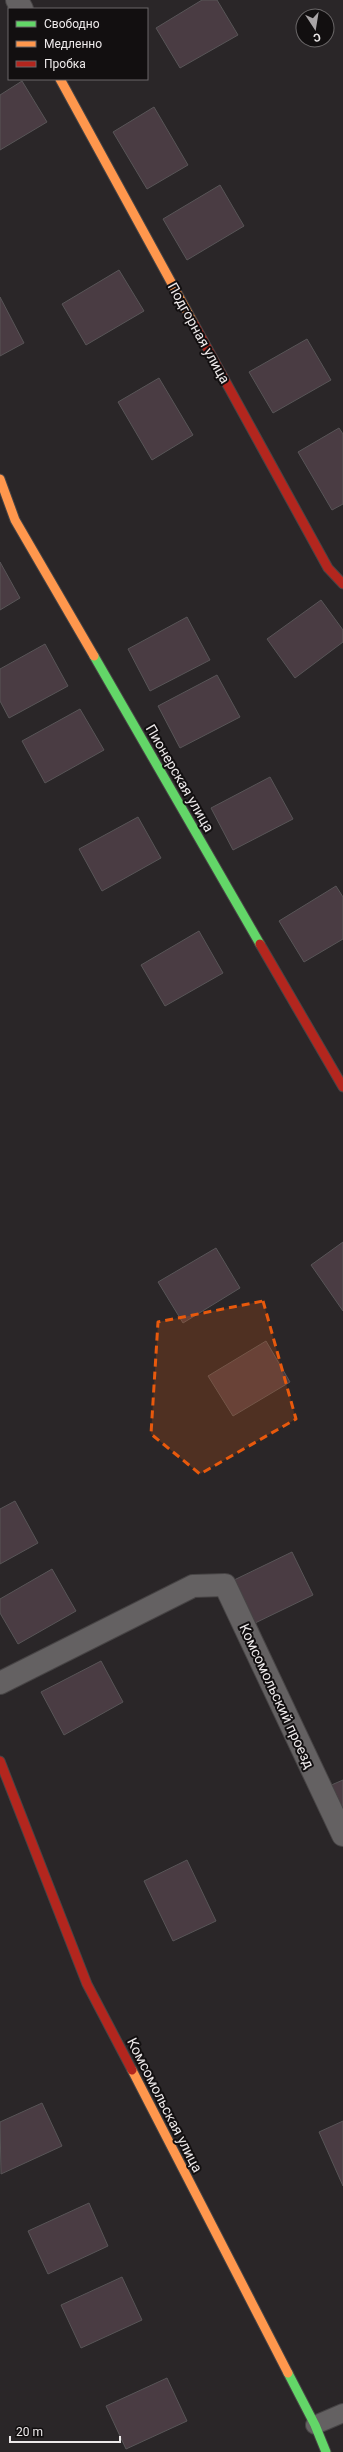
<svg xmlns="http://www.w3.org/2000/svg" width="343" height="2452" font-family="Roboto,sans-serif">
  <rect width="100%" height="100%" fill="#2a2628"/>
  <g fill="#4a3c43" stroke="#585557">
    <path d="M202,0H217L238,35L180,68L156,28Z"/>
    <path d="M22,81L47,122L0,150V95Z"/>
    <path d="M154,107L188,165L147,189L113,132Z"/>
    <path d="M220,185L244,226L187,260L163,219Z"/>
    <path d="M119,270L144,311L86,345L62,304Z"/>
    <path d="M0,297L24,343L0,356Z"/>
    <path d="M307,339L331,380L273,413L249,372Z"/>
    <path d="M159,378L193,435L152,460L118,402Z"/>
    <path d="M339,428L343,434V504L332,510L298,452Z"/>
    <path d="M0,562L20,598L0,610Z"/>
    <path d="M321,600L343,630V642L295,678L267,639Z"/>
    <path d="M187,617L210,660L150,691L128,649Z"/>
    <path d="M45,644L68,686L9,718L0,701V669Z"/>
    <path d="M217,675L240,717L180,748L158,706Z"/>
    <path d="M80,709L104,750L45,783L22,741Z"/>
    <path d="M270,777L293,819L233,850L211,808Z"/>
    <path d="M138,817L161,858L102,891L79,849Z"/>
    <path d="M336,886L343,897V939L304,962L279,921Z"/>
    <path d="M199,931L223,973L165,1006L141,965Z"/>
    <path d="M343,1242V1311L311,1265Z"/>
    <path d="M216,1248L240,1288L183,1323L158,1282Z"/>
    <path d="M266,1341L290,1382L233,1416L208,1376Z"/>
    <path d="M15,1501L38,1543L0,1564V1509Z"/>
    <path d="M292,1552L313,1595L253,1624L232,1581Z"/>
    <path d="M52,1569L76,1611L18,1644L0,1613V1599Z"/>
    <path d="M101,1661L123,1702L64,1735L41,1692Z"/>
    <path d="M343,1780V1817L329,1786Z"/>
    <path d="M187,1860L216,1921L173,1941L144,1881Z"/>
    <path d="M42,2103L62,2146L1,2174L0,2122Z"/>
    <path d="M343,2121V2186L319,2132Z"/>
    <path d="M89,2203L108,2246L48,2274L28,2231Z"/>
    <path d="M122,2277L142,2320L81,2348L61,2305Z"/>
    <path d="M167,2378L187,2421L126,2449L106,2406Z"/>
  </g>
  <g fill="none" stroke-linecap="round" stroke-linejoin="round">
    <defs>
      <path id="lane" d="M315,2425L343,2413"/>
      <g id="street">
        <path d="M17,0L22,9"/>
        <path d="M0,1683L193,1586L225,1585L343,1835"/>
      </g>
      <g id="fast">
        <path d="M94,656L260,944"/>
        <path d="M288,2373L315,2425L326,2452"/>
      </g>
      <g id="slow">
        <path d="M60,79L194,324"/>
        <path d="M0,479L15,520L94,656"/>
        <path d="M132,2070L288,2373"/>
      </g>
      <g id="jam">
        <path d="M194,324L328,568L343,584"/>
        <path d="M260,944L343,1087"/>
        <path d="M0,1761L87,1984L132,2070"/>
      </g>
    </defs>
    <use href="#lane" stroke="#474445" stroke-width="20"/>
    <use href="#street" stroke="#474445" stroke-width="24"/>
    <use href="#fast" stroke="#474445" stroke-width="11"/>
    <use href="#slow" stroke="#474445" stroke-width="11"/>
    <use href="#jam" stroke="#474445" stroke-width="11"/>
    <use href="#lane" stroke="#646162" stroke-width="18"/>
    <use href="#street" stroke="#646162" stroke-width="22"/>
    <use href="#fast" stroke="#63d668" stroke-width="9"/>
    <use href="#slow" stroke="#ff974d" stroke-width="9"/>
    <use href="#jam" stroke="#b3261e" stroke-width="9"/>
  </g>
  <path fill="#e8590c" fill-opacity="0.2" stroke="#e8590c" stroke-width="3" stroke-dasharray="8 5" stroke-linejoin="round" d="M263,1301L296,1419L200,1474L151,1434L158,1322Z"/>
  <g text-anchor="middle" dominant-baseline="central" stroke-width="4" stroke-linejoin="round" paint-order="stroke">
    <g font-size="14" fill="#eeeaeb" stroke="#120f10">
      <text transform="translate(199 333) rotate(61)">Подгорная улица</text>
      <text transform="translate(180 778) rotate(60)">Пионерская улица</text>
      <text transform="translate(277 1696) rotate(65)">Комсомольский проезд</text>
      <text transform="translate(165 2105) rotate(63)">Комсомольская улица</text>
    </g>
  </g>
  <rect x="8" y="8" width="140" height="72" fill="#120f10" stroke="#6a6768"/>
  <rect x="16" y="21" width="20" height="6" fill="#63d668" stroke="#6a6768"/>
  <text x="44" y="28" font-size="12" fill="#eeeaeb">Свободно</text>
  <rect x="16" y="41" width="20" height="6" fill="#ff974d" stroke="#6a6768"/>
  <text x="44" y="48" font-size="12" fill="#eeeaeb">Медленно</text>
  <rect x="16" y="61" width="20" height="6" fill="#b3261e" stroke="#6a6768"/>
  <text x="44" y="68" font-size="12" fill="#eeeaeb">Пробка</text>
  <g transform="translate(315 28) rotate(168)"><circle r="19" fill="#120f10" stroke="#6a6768"/>
  <path d="M0-3L7 15L0 10L-7 15Z" fill="#a9a5a7"/>
  <text y="-6" font-size="11" font-weight="bold" text-anchor="middle" fill="#eeeaeb">С</text>
  </g>
  <path d="M10 2436v6h110v-6" fill="none" stroke="#eeeaeb" stroke-width="2"/>
  <text x="16" y="2436" font-size="12" fill="#eeeaeb" stroke="#120f10" stroke-width="3" paint-order="stroke">20 m</text>
</svg>
